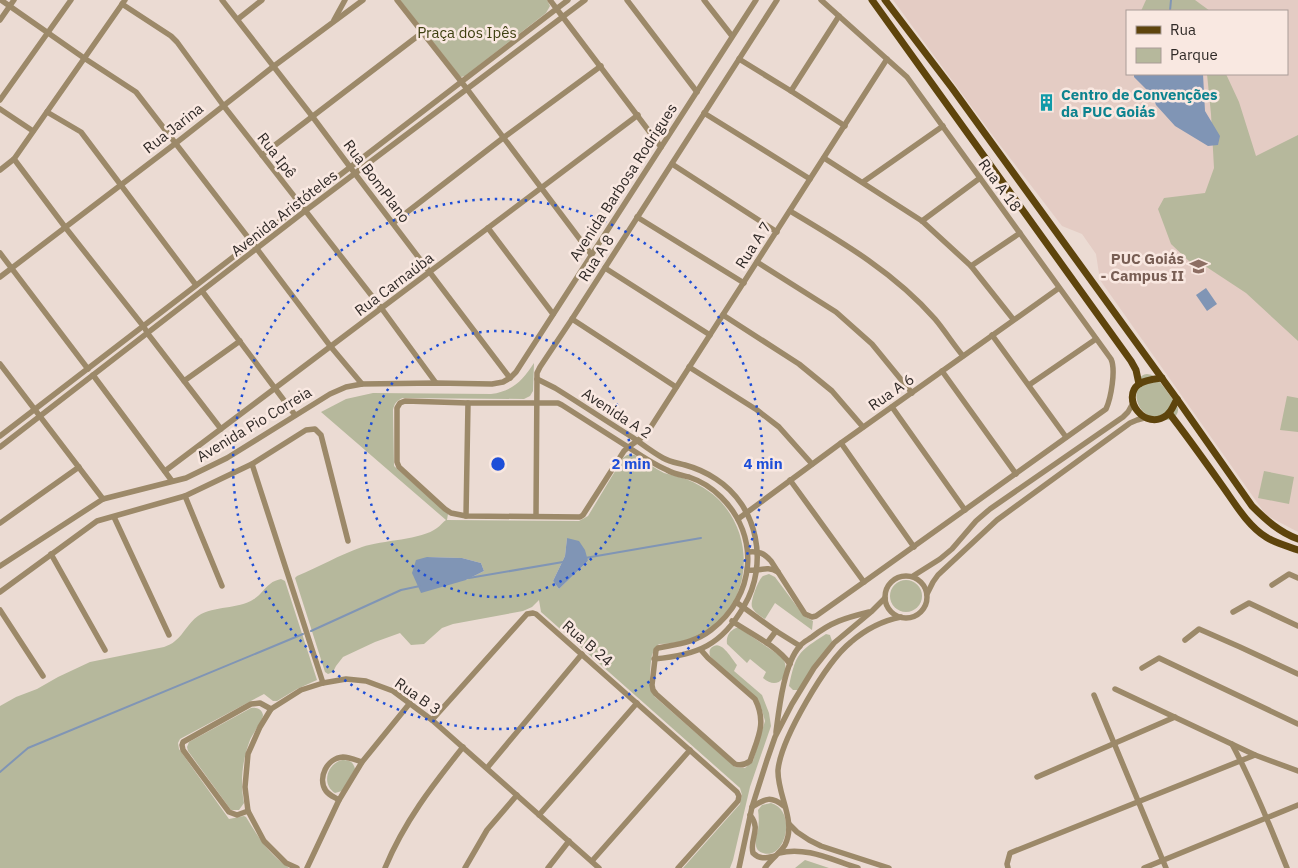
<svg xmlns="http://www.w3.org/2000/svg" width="1298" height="868" font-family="'IBM Plex Sans',sans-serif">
  <rect width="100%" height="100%" fill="#ebdbd3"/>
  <path fill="#e4ccc4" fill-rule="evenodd" d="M893,0H1298V532L1266,515L1100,280L1096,254L1082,234L1062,226L993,136ZM1127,11H1287V74H1127Z"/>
  <g fill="#b6b89c" fill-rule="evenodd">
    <path d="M400,0H547L550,6L546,13L465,76L461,77L459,75Z"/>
    <path d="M1146,0H1195L1210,11H1141Z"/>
    <path d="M1207,74H1226L1239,102L1256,156L1298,135V341L1246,293L1205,266L1190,262L1171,244L1158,209L1164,198L1205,193L1214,168L1211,114Z"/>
    <path d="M534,363L533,391L530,396L524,399L403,398C397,400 394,404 393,410L394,466L448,514L447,520L579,521L588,516L623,458C627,454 630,454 635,455C645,461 654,468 664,473C670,475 677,476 683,478C697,483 711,491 721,502C755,539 751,600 709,629C695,639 676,644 659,644C656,648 653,651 652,655C650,666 648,688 655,697L735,767L745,768L753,761L765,721L761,707L710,656C709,652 709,648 714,646C722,641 732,659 737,665L734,671L762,695L769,713L771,726L750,787L733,860L730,868H683L740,804L742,795L740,788L541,612L539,600L532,607L523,611L453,624L442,628L424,644L411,645L400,633L375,642L343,657L336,666L333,672L328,674L325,672L295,578L297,576C319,567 339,555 362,547C382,540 422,540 437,528C440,526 443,522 446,520L321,412L346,399L373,393L491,394C513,391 523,380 534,363ZM567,538L588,561L559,589L553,581L565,556ZM427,557L462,558L481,563L484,571L466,580Z"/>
    <path d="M1147,374C1151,375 1151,374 1155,377C1159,380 1177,404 1178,408C1179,415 1173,420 1166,420C1147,420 1133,407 1137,388C1139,380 1139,375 1147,374Z"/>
    <path d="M1287,396L1298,398V432L1280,430Z"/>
    <path d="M1264,471L1294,477L1289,504L1258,498Z"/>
    <path d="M769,574L775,577L804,616L813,621L812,630L775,603L765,619C760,616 754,612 752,607C750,602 758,580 763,576Z"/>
    <path d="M281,579L285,581L317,680L297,689L277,701H273L264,694L180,739L178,743L179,749L229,819L244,816L246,817C260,840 268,853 289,868H0V706L16,697L37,689L58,677L90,662L164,647C168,645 172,644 175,641C184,634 188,623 198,616C215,605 237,610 254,599C261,595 264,588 270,584C273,581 278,580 281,579Z"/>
    <circle cx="906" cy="596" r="16"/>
    <path d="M736,628H739L782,657C792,671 780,693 763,678L766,672L750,659L747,663L727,644C726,637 729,631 736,628Z"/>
    <path d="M826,634L830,635L832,641L798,690H793L789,686C796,653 798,652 826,634Z"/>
    <path d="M251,708C256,707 262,709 263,715C263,720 252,735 250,740C242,761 240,782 244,803L239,810H231L188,751L187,747L189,742Z"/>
    <path d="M342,760C349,760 353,761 355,769L342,791L335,793C321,784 327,764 342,760Z"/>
    <path d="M771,803C798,811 785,861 763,853C759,852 756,849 756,845C754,840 757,835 758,830C759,823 759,816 758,810L762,805Z"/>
    <path d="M805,860L829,868H795Z"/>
  </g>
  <g fill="#8095b5">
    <path d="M1134,74H1203L1205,111L1220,136L1218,145L1208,146L1175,126L1156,105L1154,99L1146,89L1134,77Z"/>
    <path d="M1206,288L1217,304L1207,311L1196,295Z"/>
    <path d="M567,538L579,541L585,550L588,561L559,589L553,581L565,556Z"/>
    <path d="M427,557L462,558L481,563L484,571L466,580L421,593L412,573L416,560Z"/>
  </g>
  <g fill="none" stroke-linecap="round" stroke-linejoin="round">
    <g stroke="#8095b5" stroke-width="2">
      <path d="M1170,11L1171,0"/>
      <path d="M585,558L701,538"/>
      <path d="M469,578L563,562"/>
      <path d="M311,631L401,590L420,586"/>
      <path d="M0,772L28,748L303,634"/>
    </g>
    <g stroke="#9c8969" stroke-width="5.5">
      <path d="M1,0L84,58L136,92L257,249L331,347L362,384"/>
      <path d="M222,0L312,116L350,167L510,378"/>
      <path d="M397,0L467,89L591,254"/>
      <path d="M550,0L661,147"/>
      <path d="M627,0L697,92"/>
      <path d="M704,0L732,36"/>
      <path d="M122,4L171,36L177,42L223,105L382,309L436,383"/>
      <path d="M238,19L262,0"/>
      <path d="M0,20L14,0"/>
      <path d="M334,20L345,0"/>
      <path d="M739,59L791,91L845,126"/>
      <path d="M791,91L839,16"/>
      <path d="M0,100L71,0"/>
      <path d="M0,109L33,131"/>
      <path d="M47,112L81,132L196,285"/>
      <path d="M704,113L810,179"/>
      <path d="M262,155L423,32"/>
      <path d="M824,158L922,221L971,266L1013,319"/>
      <path d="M14,159L65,227L144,327L148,334L221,429"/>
      <path d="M672,164L777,232"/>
      <path d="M0,170L14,159L125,0"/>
      <path d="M863,182L943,126"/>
      <path d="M790,211C842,242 895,273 935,319C945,331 953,344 963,356"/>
      <path d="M637,217L744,283"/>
      <path d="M922,221L980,178"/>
      <path d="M393,223L503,138L601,66"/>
      <path d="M488,228L553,314"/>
      <path d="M0,253L88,369"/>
      <path d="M757,262L836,312L872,344L912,393"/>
      <path d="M971,266L1020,233"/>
      <path d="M605,268L710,335"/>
      <path d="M0,277L176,143L274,66L363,0"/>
      <path d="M202,291L295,415"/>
      <path d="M723,315L799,364L832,391L863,427"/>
      <path d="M572,319L676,387"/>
      <path d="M992,335L1066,437"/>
      <path d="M0,364L103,499"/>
      <path d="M689,367L757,410L779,427L812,464"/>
      <path d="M942,371L1016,474"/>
      <path d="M93,375L172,481"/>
      <path d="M537,379L555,388C581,404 606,421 632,437C642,444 652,452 663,458C670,462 678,463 685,465C696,468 707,473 716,479C758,506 769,564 744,606C722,645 698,655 654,659"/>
      <path d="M184,381L240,341"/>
      <path d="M1029,385L1096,339"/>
      <path d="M892,407L965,510"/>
      <path d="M0,436L568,0"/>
      <path d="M841,443L914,547"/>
      <path d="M0,447L305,211L585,0"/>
      <path d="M252,464L323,683"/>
      <path d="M165,471L638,115"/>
      <path d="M790,480L864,582"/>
      <path d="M185,496L222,586"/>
      <path d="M466,516L468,403"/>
      <path d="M536,516L537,379V373L540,367L572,319L777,0"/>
      <path d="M114,517L169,635"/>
      <path d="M738,519L841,443L1059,288"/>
      <path d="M0,523L79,467"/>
      <path d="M748,552C759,551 764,553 771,561L805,614L812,617L816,616L864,582L1106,409C1111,398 1116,370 1111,359L907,77L821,0"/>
      <path d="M51,554L105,650"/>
      <path d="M0,566L103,499L186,478L227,458L330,394L346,387L362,384L436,383L492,384L503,382L510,378L516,372L756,0"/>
      <path d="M748,570C761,572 765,565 778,572"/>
      <path d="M913,576L940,559L952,549L976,521L990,509L1123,417L1128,412L1133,403"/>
      <circle cx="906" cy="597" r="21"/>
      <path d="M1272,585L1289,574L1298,578"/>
      <path d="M0,592L97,521L185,496L252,464L306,430L315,429L321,435L348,541"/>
      <path d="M927,594L933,582L938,575L997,520L1130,423L1137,420L1144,418"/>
      <path d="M736,602L776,631L800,646"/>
      <path d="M0,610L43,676"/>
      <path d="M1233,612L1249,603L1298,626"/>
      <path d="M732,621C751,634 776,645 790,664"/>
      <path d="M1185,640L1199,629L1240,647L1298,674"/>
      <path d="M767,643L776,631"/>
      <path d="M701,650L708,658L755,699C767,723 758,737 750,761C745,765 741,766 735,764L656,694L653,690L652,685L656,650L658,648C678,644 694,643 711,630C755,597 761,536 721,497C712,488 701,481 689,477C681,475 674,474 667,470C653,464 640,455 628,447L562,405L558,403H468L405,401L400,403L397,408V462L399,467L445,509L451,513L466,516L580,517L583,515L624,451C631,444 640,440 647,433L887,59"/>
      <path d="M1142,668L1159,658L1298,724"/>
      <path d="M1115,689L1255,755L1298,771"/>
      <path d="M1094,695L1166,868"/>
      <path d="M432,720L527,614L533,613L536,614L737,792L739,796L738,801L678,868"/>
      <path d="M776,732C779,709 784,663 800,646C803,642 808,640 812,637C831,622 845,618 869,612"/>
      <path d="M1232,744C1253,784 1270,826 1287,868"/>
      <path d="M487,768L582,654"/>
      <path d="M1037,777L1175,717"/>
      <path d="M339,800C334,797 329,795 326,791C317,778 327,758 343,757C349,757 356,760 362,762"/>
      <path d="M752,807C766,798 771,796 784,806"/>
      <path d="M248,811L237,815L229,812L183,750L182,745L183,742L251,704L260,703L271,709"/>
      <path d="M539,815L637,703"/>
      <path d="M750,815C762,830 749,838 753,853C760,860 766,858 775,856"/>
      <path d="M789,824L797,832L809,840L821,846L889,868"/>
      <path d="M779,853C806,846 832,860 858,868"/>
      <path d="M592,861L690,750"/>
      <path d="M297,868L286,863L264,841L248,811L245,787L248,754L260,727L271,709L301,690L323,683L346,679L366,681L393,691L432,720L599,868"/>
      <path d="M307,868L339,800L362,762L410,703"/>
      <path d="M385,868C404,822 432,786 463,747"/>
      <path d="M465,868L487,830L517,795"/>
      <path d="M548,868L569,841"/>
      <path d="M739,868L752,807L767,760L775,737L792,704L814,668L834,643L871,612L885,598"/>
      <path d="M765,868C770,860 781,852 785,845C797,821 777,795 778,770C781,739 826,662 851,642C866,629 881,621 901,617"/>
      <path d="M1008,868L1007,864L1010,853L1255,755"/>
      <path d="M1144,868L1298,805"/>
    </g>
    <g stroke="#5e440c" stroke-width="7">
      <path d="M872,0L1131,361L1136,370L1139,384"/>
      <path d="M885,0L952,88L1177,399L1252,506C1266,520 1279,532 1298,539"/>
      <path d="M1162,378C1155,379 1145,380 1139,384C1120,398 1145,432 1167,415C1172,411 1174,404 1177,399"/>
      <path d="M1169,413C1187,436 1204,460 1221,484C1234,502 1247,525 1266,537C1275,543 1287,546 1298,550"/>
    </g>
  </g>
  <g fill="none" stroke="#1d4ed8" stroke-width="2.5" stroke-dasharray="2.5 5">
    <circle cx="498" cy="464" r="133"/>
    <circle cx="498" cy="464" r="265"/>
  </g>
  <defs>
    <symbol id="building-bare" viewBox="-9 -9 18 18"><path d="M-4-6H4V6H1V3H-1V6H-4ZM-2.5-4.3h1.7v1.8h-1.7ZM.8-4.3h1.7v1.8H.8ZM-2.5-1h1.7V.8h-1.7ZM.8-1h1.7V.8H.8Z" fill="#0f9aa8" stroke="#f9e8e1" stroke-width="2.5" paint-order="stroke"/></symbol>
    <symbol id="university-bare" viewBox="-9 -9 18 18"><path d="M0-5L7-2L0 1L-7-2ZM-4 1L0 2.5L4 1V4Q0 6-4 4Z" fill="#8d6e63" stroke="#f9e8e1" stroke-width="2.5" paint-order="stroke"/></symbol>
  </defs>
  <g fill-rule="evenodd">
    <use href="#building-bare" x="1034" y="90" width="25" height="25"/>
    <use href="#university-bare" x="1186" y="254" width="25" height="25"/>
  </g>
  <g text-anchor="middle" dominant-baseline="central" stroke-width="5" stroke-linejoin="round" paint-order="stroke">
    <g font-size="15" fill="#3e4010" stroke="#f9e8e1">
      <text x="467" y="32">Praça dos Ipês</text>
    </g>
    <g font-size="15" font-weight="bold" fill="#0d838f" stroke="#f9e8e1" text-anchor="start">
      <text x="1061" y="94">Centro de Convenções<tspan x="1061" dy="17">da PUC Goiás</tspan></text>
    </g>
    <g font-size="15" fill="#302a27" stroke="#f9e8e1">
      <text transform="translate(173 128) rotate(-38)">Rua Jarina</text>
      <text transform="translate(277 155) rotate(52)">Rua Ipê</text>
      <text transform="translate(377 181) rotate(53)">Rua BomPlano</text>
      <text transform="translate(623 182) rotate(-57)">Avenida Barbosa Rodrigues</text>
      <text transform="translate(1000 185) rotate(54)">Rua A 18</text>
      <text transform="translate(284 213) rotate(-38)">Avenida Aristóteles</text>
      <text transform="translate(753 245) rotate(-57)">Rua A 7</text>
      <text transform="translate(596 258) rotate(-57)">Rua A 8</text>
      <text transform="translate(394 284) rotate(-37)">Rua Carnaúba</text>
      <text transform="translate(891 392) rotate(-35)">Rua A 6</text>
      <text transform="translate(617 413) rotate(33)">Avenida A 2</text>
      <text transform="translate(254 424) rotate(-31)">Avenida Pio Correia</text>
      <text transform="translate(588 643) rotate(41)">Rua B 24</text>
      <text transform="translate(418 696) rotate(35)">Rua B 3</text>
    </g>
    <g font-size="15" font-weight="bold" fill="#785e54" stroke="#f9e8e1" text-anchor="end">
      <text x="1184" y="258">PUC Goiás<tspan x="1184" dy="17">- Campus II</tspan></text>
    </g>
  </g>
  <circle cx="498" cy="464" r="8" fill="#1d4ed8" stroke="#f9e8e1" stroke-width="2.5"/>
  <g font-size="15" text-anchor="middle" font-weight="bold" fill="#1d4ed8" stroke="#f9e8e1" stroke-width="5" stroke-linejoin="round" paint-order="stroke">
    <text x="631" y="469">2 min</text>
    <text x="763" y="469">4 min</text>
  </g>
  <rect x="1126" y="10" width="162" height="65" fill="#f9e8e1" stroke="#a99c97"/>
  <rect x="1136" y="26" width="25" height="8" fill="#5e440c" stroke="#a99c97"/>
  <text x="1170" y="35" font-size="15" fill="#302a27">Rua</text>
  <rect x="1136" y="48" width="25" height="15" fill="#b6b89c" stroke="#a99c97"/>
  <text x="1170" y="60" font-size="15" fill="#302a27">Parque</text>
</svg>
